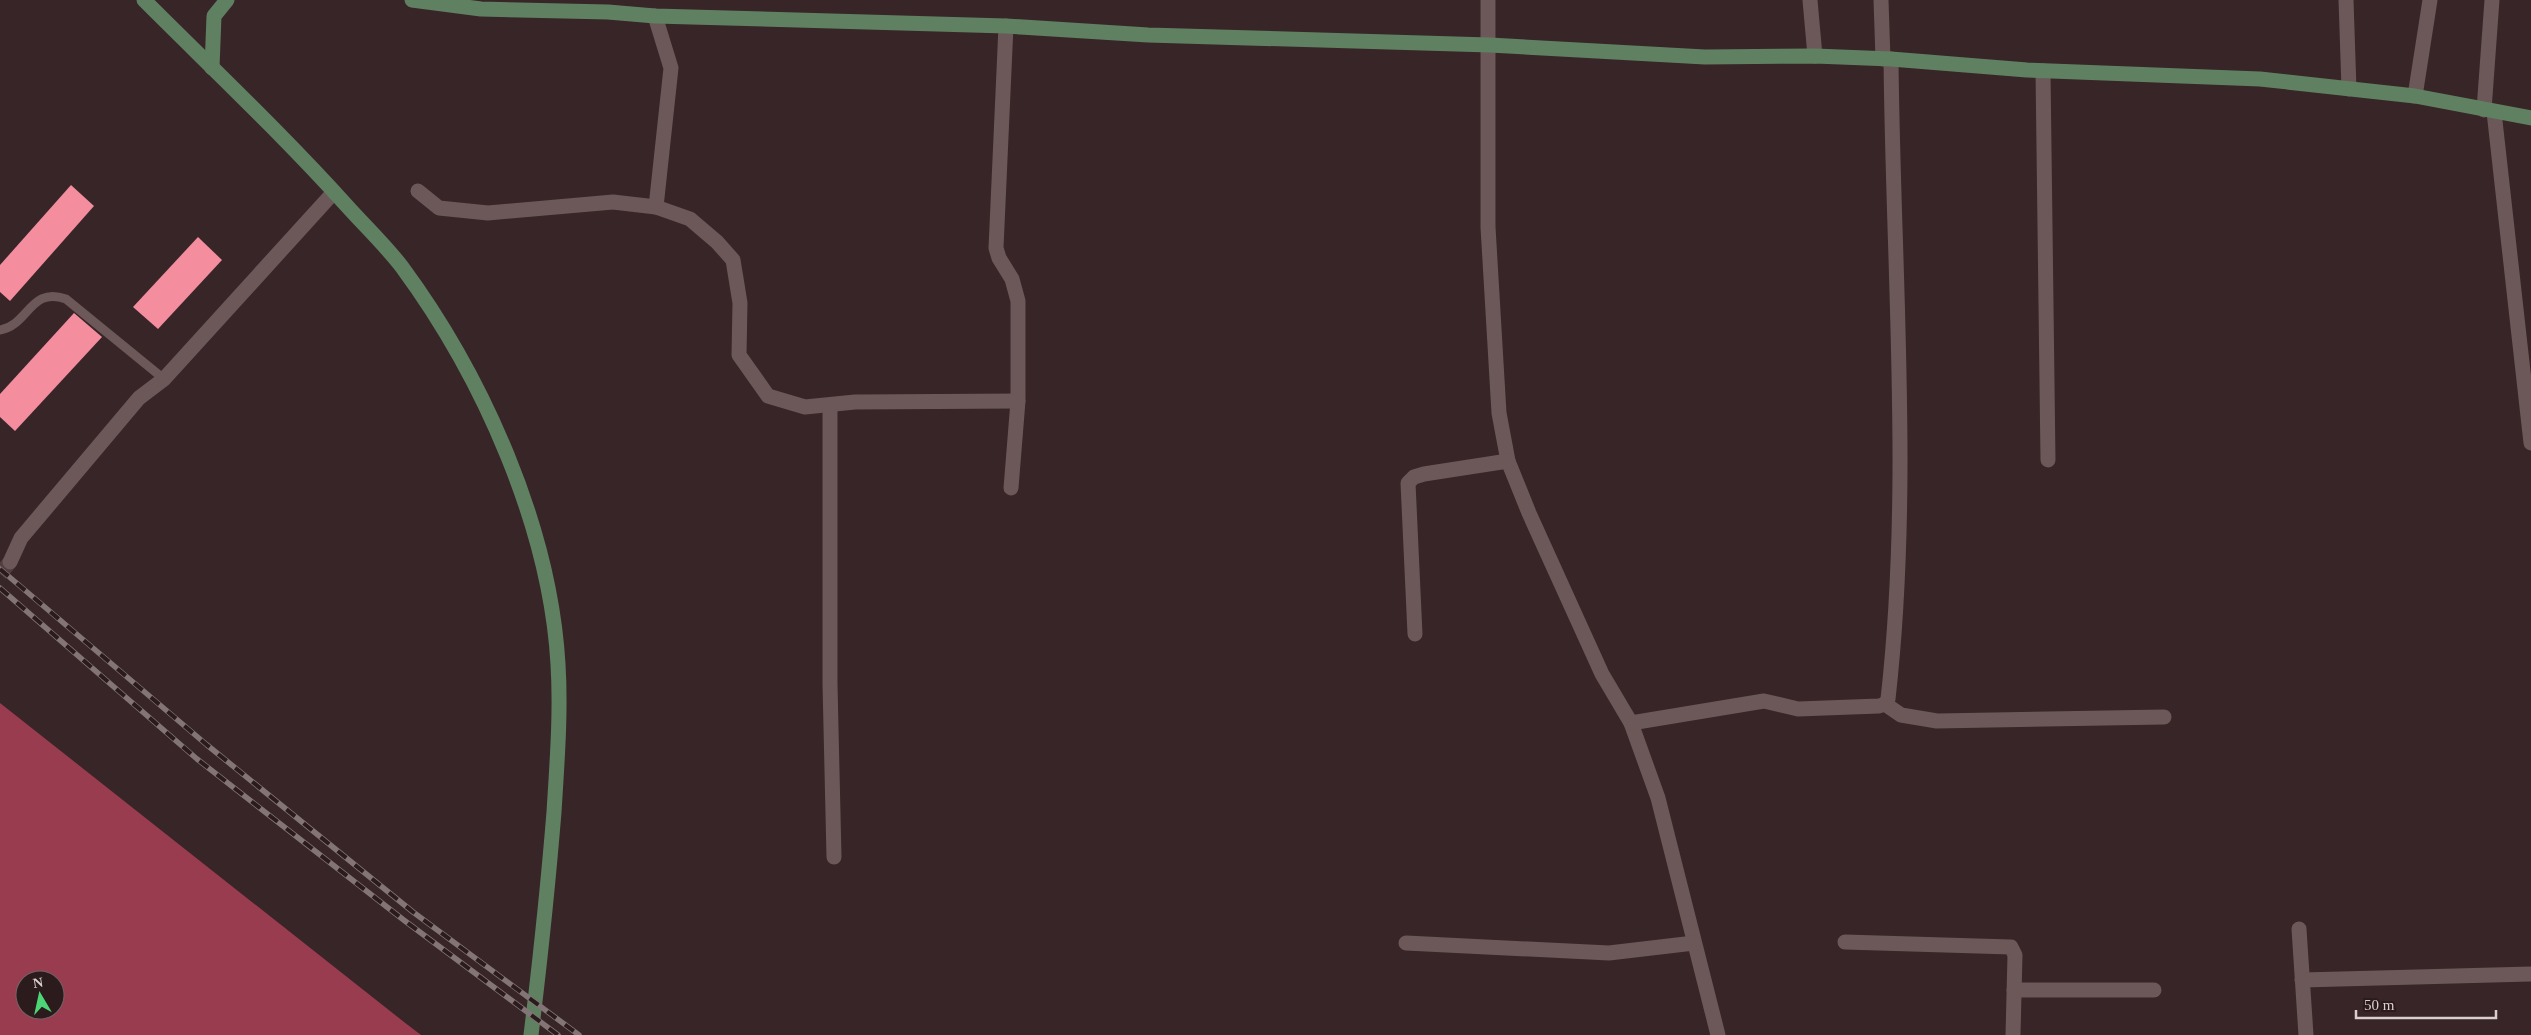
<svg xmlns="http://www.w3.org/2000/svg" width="2531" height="1035" font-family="Georgia,serif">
  <rect width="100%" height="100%" fill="#372527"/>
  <path fill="#9a3c4f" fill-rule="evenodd" d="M0,703L404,1022L421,1035H0ZM25,980H55V1010H25Z"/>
  <g fill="#f48d9d">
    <path d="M71,185L94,206L10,301L0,292V265Z"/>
    <path d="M198,237L222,260L158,329L133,307Z"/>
    <path d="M74,313L102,337L15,431L0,417V394Z"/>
  </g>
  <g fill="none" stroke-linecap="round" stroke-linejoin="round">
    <path stroke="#503e40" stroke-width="15" stroke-dasharray="15 8" stroke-linecap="butt" d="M0,574L10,562"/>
    <path stroke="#6c5759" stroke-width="9" d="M0,330C29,325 30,286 66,299L164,379"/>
    <g stroke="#6c5759" stroke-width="15">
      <path d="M1488,0V227L1499,413L1508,461L1529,513L1602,674L1631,723L1658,798L1718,1035"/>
      <path d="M1810,0L1815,56"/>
      <path d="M1881,0L1883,59"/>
      <path d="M2346,0L2349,89"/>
      <path d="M655,16L671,68L656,207"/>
      <path d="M1006,26L996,248L999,258L1012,279L1018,301V401L1011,488"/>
      <path d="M2043,71L2048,460"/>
      <path d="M2415,96L2430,0"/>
      <path d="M2484,110L2492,0"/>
      <path d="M2494,112L2531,443"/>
      <path d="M418,191L439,208L488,213L613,202L656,207L690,219L717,242L733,260L740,303L739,355L768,396L805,407L855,402L1018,401"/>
      <path d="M830,405V684L834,857"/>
      <path d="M1415,634L1408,483L1414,477L1424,474L1508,461"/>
      <path d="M1885,704L1901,715L1937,721L2164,717"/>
      <path d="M1631,723L1764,701L1798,709L1879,706L1885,704L1888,699C1912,486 1893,272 1891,59"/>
      <path d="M2299,929L2306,1035"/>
      <path d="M1845,942L2011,947L2015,955L2013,1035"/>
      <path d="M1406,943L1609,953L1694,943"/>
      <path d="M2302,980L2531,974"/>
      <path d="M2014,990H2154"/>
    </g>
    <path stroke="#6c5759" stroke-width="15" d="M10,562L21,538L139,398L164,379L334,192"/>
    <g stroke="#5f8061" stroke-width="15">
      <path d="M144,0C212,68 282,134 347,206C365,226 386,246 402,267C483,377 550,527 558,664C561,713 557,763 554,812C548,886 540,961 531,1035"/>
      <path d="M412,0L481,9L608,12L655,16L1006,26L1148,35L1490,45L1705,57L1815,56L1891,59L2027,70L2260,79L2415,96L2531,118"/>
      <path d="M212,68L214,16L227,0"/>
    </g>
    <defs>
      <g id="rail">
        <path d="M0,569L207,745L413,912L579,1035"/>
        <path d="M0,588L197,759L405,921L558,1035"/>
      </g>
    </defs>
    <use href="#rail" stroke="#837476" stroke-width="5.5"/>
    <use href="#rail" stroke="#2c1b1d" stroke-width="4" stroke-dasharray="11" stroke-linecap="butt"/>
  </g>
  <g transform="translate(40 995) rotate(351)"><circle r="24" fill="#2c1b1d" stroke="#726365"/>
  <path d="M0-4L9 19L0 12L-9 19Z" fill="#4cd676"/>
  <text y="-8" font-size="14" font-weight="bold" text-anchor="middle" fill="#dbced0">N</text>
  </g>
  <path d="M2356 1010v8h140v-8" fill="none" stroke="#dbced0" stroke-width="2.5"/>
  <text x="2364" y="1010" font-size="15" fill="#dbced0" stroke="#2c1b1d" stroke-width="4" paint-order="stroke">50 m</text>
</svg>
